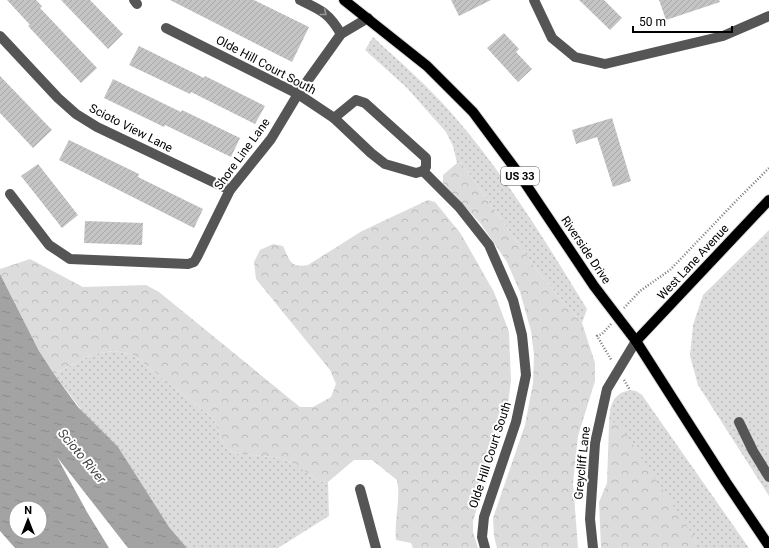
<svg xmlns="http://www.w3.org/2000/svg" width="769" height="548" font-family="Roboto,sans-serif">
  <defs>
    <pattern id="grass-dots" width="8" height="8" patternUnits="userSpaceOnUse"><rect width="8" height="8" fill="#dcdcdc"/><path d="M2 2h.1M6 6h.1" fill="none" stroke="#bbb" stroke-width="1.8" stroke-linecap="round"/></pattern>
    <pattern id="forest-crowns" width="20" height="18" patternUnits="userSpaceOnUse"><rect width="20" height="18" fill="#dcdcdc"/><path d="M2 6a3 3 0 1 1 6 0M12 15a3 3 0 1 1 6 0" fill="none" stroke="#bbb"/></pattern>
    <pattern id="water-ripples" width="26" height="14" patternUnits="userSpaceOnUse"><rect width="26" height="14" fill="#a3a3a3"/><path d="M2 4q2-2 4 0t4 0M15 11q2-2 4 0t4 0" fill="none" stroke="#8b8b8b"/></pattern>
    <pattern id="building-hatch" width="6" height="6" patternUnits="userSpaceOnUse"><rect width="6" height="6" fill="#c4c4c4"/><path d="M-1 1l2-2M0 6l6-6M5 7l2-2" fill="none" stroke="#a7a7a7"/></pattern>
  </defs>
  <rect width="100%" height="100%" fill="#fff"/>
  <g fill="url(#grass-dots)">
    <path d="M373,37C400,62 429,87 454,116C505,175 546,242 587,309L582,323L538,272L461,162L457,163L453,146L446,132L407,88L365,50Z"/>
    <path d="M769,230V496L698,385L690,356L693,325L703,295Z"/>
    <path d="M114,351L133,355L213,418L225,447L234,453L281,458L298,466L318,481L328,482L329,516L278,548H187L169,527L151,501L54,374L93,354Z"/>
    <path d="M630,390L636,391L642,395L749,548H696V540L613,422L609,425C610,409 610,394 630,390Z"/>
  </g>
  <g fill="url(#forest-crowns)">
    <path d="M461,162L538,272L582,323L595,363V381L578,436L573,483L578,548H497L494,536L493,518L525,425L533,383L534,355L531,331L520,292L507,262L481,224L443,183V175L457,163Z"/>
    <path d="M428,200L435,202L461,234L494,292L509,332L511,381L507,411L473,521V532L478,548H413L411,543L396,540C394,520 401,500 397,480L372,460H354L328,482L318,481L298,466L281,458L234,453L225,447L213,418L133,355L114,351L93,354L54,374L39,351L0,274V269L30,259L83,287L146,285L159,292L300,407H313L331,397L336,384L330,370L256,279L254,262L260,250L273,244L283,246C290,261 290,268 308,265L362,231Z"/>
    <path d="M613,422L619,424L696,540V548H601L599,502L607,483L609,425Z"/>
  </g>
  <path fill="url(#water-ripples)" fill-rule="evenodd" d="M0,274L39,351L54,374L78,407L118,447L169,527L187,548H128L57,457L87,512L109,548H15L0,531ZM16,508H40V532H16Z"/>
  <g fill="url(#building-hatch)">
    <path d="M7,0H36L42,6L40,8L97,68L81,83L28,26L30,25Z"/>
    <path d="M61,0H90L123,34L108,49Z"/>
    <path d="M170,0H254L309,27L292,62Z"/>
    <path d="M451,0H491L459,16Z"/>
    <path d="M579,0H604L622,18L610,30Z"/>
    <path d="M659,0H719L720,2L666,20Z"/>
    <path d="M504,33L519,49L516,52L532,69L518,82L487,48Z"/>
    <path d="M139,46L204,78L205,76L265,106L255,124L191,92L190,94L129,65Z"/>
    <path d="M0,76L52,130L33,148L0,113Z"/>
    <path d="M113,79L181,112L182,110L240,138L231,157L165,125L164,127L104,98Z"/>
    <path d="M612,118L631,181L613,187L597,137L576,144L572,130Z"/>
    <path d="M69,140L139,174L138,177L203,209L194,228L59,160Z"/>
    <path d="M38,164L78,215L62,228L21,176Z"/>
    <path d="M85,221L143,223L142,245L84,243Z"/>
  </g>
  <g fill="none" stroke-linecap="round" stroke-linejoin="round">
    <defs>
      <g id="major">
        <path d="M344,0L427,66L473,112L519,174L594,286L636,341L726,482L769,546"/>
        <path d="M636,341L769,200"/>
      </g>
    </defs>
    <use href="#major" stroke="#dbdbdb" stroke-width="12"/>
    <g stroke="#777" stroke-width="2.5" stroke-dasharray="1 2" stroke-linecap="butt">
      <path d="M624,308L640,291L670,270L737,200L769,168"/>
      <path d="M611,324L602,334L597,336L612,361"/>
      <path d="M624,380L630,390"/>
    </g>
    <g stroke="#555" stroke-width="10">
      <path d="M134,0L137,4"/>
      <path d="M300,0C321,10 329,13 341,34"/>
      <path d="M534,0L552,38L575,57L605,64L723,36L769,16"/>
      <path d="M166,28L298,94L334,118L371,153L385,164L416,173L423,171"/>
      <path d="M0,36L58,98L76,114L97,127L230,190"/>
      <path d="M334,118L356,100L365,103L426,158V167L423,171"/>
      <path d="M423,171L459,207L489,245L513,300L522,335L526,375L516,422L484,517L482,537L485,548"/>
      <path d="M10,194L49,245L70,259L188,264L194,262L197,257L230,190L271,139L298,94L341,34L368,18"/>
      <path d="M739,422L753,451L769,477"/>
      <path d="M360,489L376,548"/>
      <path d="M593,548L590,519L595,443L607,389L636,341"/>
    </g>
    <use href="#major" stroke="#000" stroke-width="10"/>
  </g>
  <defs><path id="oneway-chevron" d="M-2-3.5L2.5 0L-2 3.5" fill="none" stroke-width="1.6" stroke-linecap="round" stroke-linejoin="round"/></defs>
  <use stroke="#999" href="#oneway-chevron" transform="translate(324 13) rotate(39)"/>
  <g text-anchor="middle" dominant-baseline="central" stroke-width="4" stroke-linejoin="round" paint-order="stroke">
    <rect fill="#fff" stroke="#4c4c4c" stroke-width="1" x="501" y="167" width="38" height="18" rx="3"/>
    <g font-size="11" font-weight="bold" fill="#000">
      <text x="520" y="176">US 33</text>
    </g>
    <g font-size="12" fill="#000" stroke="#fff">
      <text transform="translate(266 65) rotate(28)">Olde Hill Court South</text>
      <text transform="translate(131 128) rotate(27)">Scioto View Lane</text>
      <text transform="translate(242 154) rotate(-54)">Shore Line Lane</text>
      <text transform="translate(586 250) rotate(56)">Riverside Drive</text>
      <text transform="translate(693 262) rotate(-47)">West Lane Avenue</text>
      <text transform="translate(490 455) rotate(-72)">Olde Hill Court South</text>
      <text transform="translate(582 463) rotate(-84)">Greycliff Lane</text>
    </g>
    <g font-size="13" font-style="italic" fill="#444" stroke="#fff">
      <text transform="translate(82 456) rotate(50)">Scioto River</text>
    </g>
  </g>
  <g transform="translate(28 520)"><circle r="19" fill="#ffffff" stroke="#999999"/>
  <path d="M0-3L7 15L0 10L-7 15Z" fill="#000000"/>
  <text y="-6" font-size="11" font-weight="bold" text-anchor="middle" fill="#000000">N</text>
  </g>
  <path d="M633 26v6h99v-6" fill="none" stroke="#000000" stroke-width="2"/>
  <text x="639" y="26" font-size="12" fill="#000000" stroke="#ffffff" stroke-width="3" paint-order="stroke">50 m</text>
</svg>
